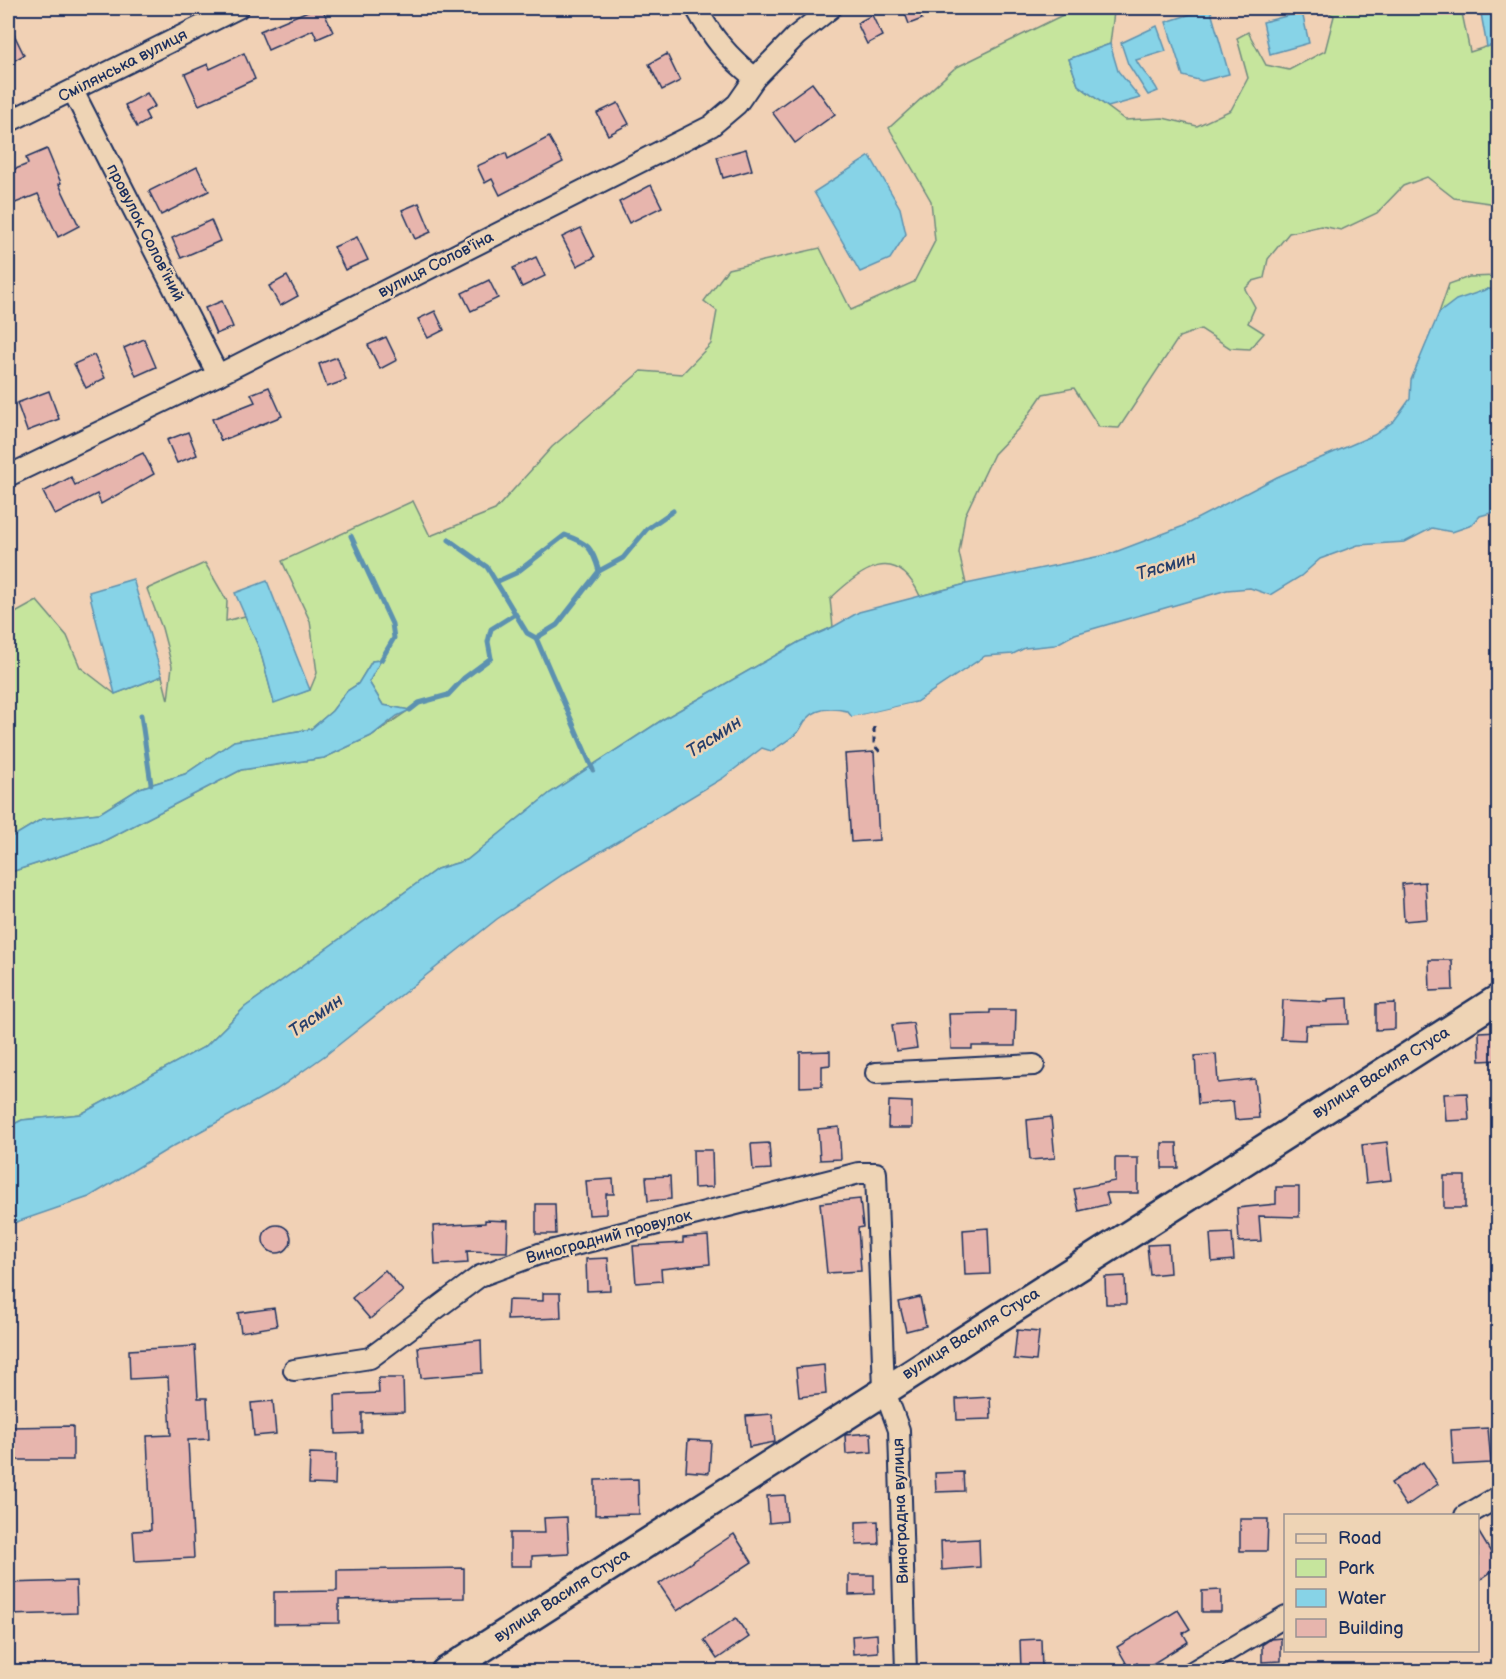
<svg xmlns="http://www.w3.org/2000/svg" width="1506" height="1679" font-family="'Balsamiq Sans',sans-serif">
  <rect width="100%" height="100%" fill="#f1d1b5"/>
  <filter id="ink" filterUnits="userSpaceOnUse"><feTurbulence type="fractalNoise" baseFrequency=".0167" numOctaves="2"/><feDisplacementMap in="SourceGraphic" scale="12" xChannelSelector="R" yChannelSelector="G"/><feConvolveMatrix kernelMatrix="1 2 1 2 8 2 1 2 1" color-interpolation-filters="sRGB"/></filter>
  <g filter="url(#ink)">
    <g fill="#c6e59d" stroke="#708a7e" stroke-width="1.5">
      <path d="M1077,8H1110L1114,12L1110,44L1069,59L1078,85L1125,120L1163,118L1197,126L1231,110L1248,78L1237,38L1248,32L1266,65L1289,70L1325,51L1334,16L1322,8H1461L1470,52L1498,43V202L1496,204L1454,198L1427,177L1403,186L1377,213L1341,230L1321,226L1289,233L1268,259L1264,278L1253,281L1245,289L1255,307L1248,323L1264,333L1250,349L1230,348L1201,329L1179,337L1119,428L1099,427L1074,388L1043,394L1021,426L994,454L965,515L959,553L966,584L920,596C896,543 861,569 830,599L833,627L799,642L662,720L550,793L467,860L437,869L245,1007L206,1046L81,1114L22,1120L8,1127V873L100,843L241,770L324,758L371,736L409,710L383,705L369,682L381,660L372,661L358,684L347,691L332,711L311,729L234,741L185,774L140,788L100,813L42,819L14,836L8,835V617L37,601L67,636L80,667L115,694L162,676L168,700L172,666L162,628L147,589L205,563L227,601L226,621L245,616L260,650L274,702L310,690L317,673L310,621L282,561L413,501L430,536L495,510L552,447L641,371L682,374L711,344L717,311L704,301L728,269L820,248L851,310L914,282L935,241L931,201L889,128L955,68Z"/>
      <path d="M1498,276V291L1488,289L1439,313L1449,284L1469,277Z"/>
    </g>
    <g fill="#87d3e7" stroke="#5c91b0" stroke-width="1.5">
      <path d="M1210,8L1229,74L1202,81L1183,76L1166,22Z"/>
      <path d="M1480,8H1498V43L1487,47Z"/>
      <path d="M1302,12L1309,43L1270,54L1263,22Z"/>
      <path d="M1157,26L1166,51L1136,60C1142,73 1152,78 1158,91L1148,95L1128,64L1121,43Z"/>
      <path d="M1110,44L1118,71L1140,98L1108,107L1078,85L1069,59Z"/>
      <path d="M870,156L900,208L906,234L890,259L860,272L814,192Z"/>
      <path d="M1488,289L1498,291V511L1480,516L1472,525L1452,532L1432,528L1405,542L1358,545L1320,559L1301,576L1270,595L1250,588L1227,590L1075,634L1055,645L1025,648L1013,654L985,656L916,702L852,717L847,711C834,708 817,707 807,719C803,722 802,727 799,731C791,739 781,745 771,751L762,748L723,778L565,873L497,919L327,1054L276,1090L170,1148L89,1197L8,1225V1127L22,1120L81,1114L206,1046L245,1007L437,869L467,860L550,793L662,720L799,642L833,627L859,612L966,584L1110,554L1181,527L1277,477L1374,435L1394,421L1410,399L1411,380L1439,313L1456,300Z"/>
      <path d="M133,579L162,676L115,694L89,592Z"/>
      <path d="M267,581L310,690L274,703L260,650L235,593Z"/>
      <path d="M381,660L369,682L383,705L410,710L397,716L371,736L324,758L241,770L100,843L8,873V835L14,836L42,819L100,813L140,788L185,774L234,741L311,729L332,711L347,691L358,684L372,661Z"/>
    </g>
    <path fill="#f1d1b5" d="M913,703V706L853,720L852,717Z"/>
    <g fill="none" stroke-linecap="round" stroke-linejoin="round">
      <g stroke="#5c91b0" stroke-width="5">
        <path d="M351,536L392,624L394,638L381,660"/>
        <path d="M449,540L487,567L527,633L536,638L593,770"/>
        <path d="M599,571L623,558L647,529L673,511"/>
        <path d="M496,582L516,573L565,535C588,543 592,547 599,571L557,625L536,638"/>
        <path d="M410,710L419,703L448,695L464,678L491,658L488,642L491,629L515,614"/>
        <path d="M141,715L151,784"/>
      </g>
    </g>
    <g fill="#e7b5ad" stroke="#1b2f5e" stroke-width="1.5">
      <path d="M315,8H322L333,32L317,39L313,30L268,50L260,31Z"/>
      <path d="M903,8H918L922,19L909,24Z"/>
      <path d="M872,15L882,36L867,44L857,23Z"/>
      <path d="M8,22L24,55L8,64Z"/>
      <path d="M244,53L255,79L199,105L185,74L208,64L210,69Z"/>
      <path d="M667,54L680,81L662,90L649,64Z"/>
      <path d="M812,83L835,114L795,143L772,112Z"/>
      <path d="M147,93L155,106L145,112L149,120L137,127L125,105Z"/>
      <path d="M618,103L629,124L608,135L597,113Z"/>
      <path d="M549,137L563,162L500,195L492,179L485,183L477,166L506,153L508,159Z"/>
      <path d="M47,149L61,183L59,184L79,226L58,237L38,194L8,206V172L28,164L26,158Z"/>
      <path d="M746,149L752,170L723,178L717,157Z"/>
      <path d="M197,167L209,191L161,215L149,191Z"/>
      <path d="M651,185L662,207L629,223L619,202Z"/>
      <path d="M419,203L431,232L415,239L402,210Z"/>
      <path d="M211,220L220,241L181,258L172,238Z"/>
      <path d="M581,228L595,257L577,266L562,237Z"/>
      <path d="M357,237L368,260L345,270L334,247Z"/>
      <path d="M536,257L545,276L522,287L513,268Z"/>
      <path d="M287,276L298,296L280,306L269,286Z"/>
      <path d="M489,280L498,298L471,311L462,293Z"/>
      <path d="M222,301L233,327L216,334L205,308Z"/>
      <path d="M435,311L444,330L428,338L418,319Z"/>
      <path d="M386,337L397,360L380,369L368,345Z"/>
      <path d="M144,339L156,367L136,376L124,348Z"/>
      <path d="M94,355L105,378L86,388L74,364Z"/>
      <path d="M337,357L346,380L327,387L319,364Z"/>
      <path d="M269,387L282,416L221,441L212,419L255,402L251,394Z"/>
      <path d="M49,391L59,419L27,431L17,403Z"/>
      <path d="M188,432L197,455L177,463L167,440Z"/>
      <path d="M143,453L154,474L101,504L97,494L55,515L43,492L71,477L75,485Z"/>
      <path d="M874,752L879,840L851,842L845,754Z"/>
      <path d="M1425,882L1427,919L1404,921L1402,884Z"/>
      <path d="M1429,960H1452L1453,990L1430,991Z"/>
      <path d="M1348,998L1349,1024L1306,1025L1305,1040L1281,1039L1283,1000L1328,1002V999Z"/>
      <path d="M1395,1003V1029L1376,1030V1004Z"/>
      <path d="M990,1010H1016L1015,1046H972V1049H951L949,1014L990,1013Z"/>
      <path d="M913,1023L917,1048L896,1051L892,1025Z"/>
      <path d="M1498,1031V1060L1480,1061L1479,1032Z"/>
      <path d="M830,1051V1065L822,1066V1086L800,1087V1052Z"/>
      <path d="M1216,1054L1218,1083L1255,1079L1259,1118L1235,1120L1233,1101L1198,1104L1195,1056Z"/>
      <path d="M1467,1093L1469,1120L1446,1121L1444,1094Z"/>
      <path d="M889,1101L912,1102V1128H888Z"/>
      <path d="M1051,1117L1055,1158L1030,1160L1027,1120Z"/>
      <path d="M839,1127L841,1159L820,1160L818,1129Z"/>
      <path d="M1387,1142L1391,1180L1366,1183L1362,1145Z"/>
      <path d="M769,1143L771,1169L753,1170L751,1144Z"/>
      <path d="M1162,1143H1177L1178,1168H1162Z"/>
      <path d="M693,1150H712L713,1187L694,1188Z"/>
      <path d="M1115,1158H1138V1193H1106L1109,1204L1079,1211L1074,1189L1115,1181Z"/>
      <path d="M670,1176L671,1199L648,1201L646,1177Z"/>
      <rect x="1444" y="1176" width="21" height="32"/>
      <path d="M613,1179L614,1194H606V1214L589,1215L586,1181Z"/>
      <path d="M1276,1187H1299V1217L1259,1216L1261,1241L1239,1242L1237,1208L1276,1204Z"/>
      <path d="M860,1199L863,1227L858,1228L861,1271L827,1273L820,1203Z"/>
      <path d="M536,1204H555L556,1234H536Z"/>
      <path d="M485,1220L508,1221L507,1252L467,1251L468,1263L435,1265L433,1226L485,1223Z"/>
      <circle cx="277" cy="1239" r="14"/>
      <path d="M988,1228L990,1274L965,1275L963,1230Z"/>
      <path d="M1232,1233L1234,1260L1212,1262L1210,1234Z"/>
      <path d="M708,1236L710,1264L661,1269L662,1281L636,1283L633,1246L683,1243V1238Z"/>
      <path d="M1168,1244L1170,1273L1150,1275L1147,1245Z"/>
      <path d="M608,1258L610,1290L587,1291L586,1259Z"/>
      <path d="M385,1270L403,1291L370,1319L352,1298Z"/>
      <path d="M1125,1276L1126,1304H1106L1105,1277Z"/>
      <path d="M543,1293H560L561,1318L507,1320L508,1300L543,1301Z"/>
      <path d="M920,1297L926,1326L906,1331L899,1302Z"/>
      <path d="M274,1308L277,1326L241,1332L238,1313Z"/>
      <path d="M1017,1330L1039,1332L1036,1361L1014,1359Z"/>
      <path d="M481,1340L482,1373L421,1378L418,1347Z"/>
      <path d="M195,1346L198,1398H207L209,1439L188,1440L194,1558L135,1561L133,1531L151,1530L147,1436L171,1435L168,1377L130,1379L129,1350Z"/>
      <path d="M824,1365L826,1394L799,1397L796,1368Z"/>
      <path d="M378,1378H403L404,1412L362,1413V1433L336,1434L335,1395L379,1393Z"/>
      <path d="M990,1397L991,1419L957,1420L956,1399Z"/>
      <path d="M273,1401L276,1434L254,1436L251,1403Z"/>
      <path d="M772,1414L775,1442L749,1447L746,1416Z"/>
      <path d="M73,1426V1460H8V1427Z"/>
      <path d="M1488,1428L1491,1463L1453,1465L1451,1430Z"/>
      <path d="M871,1433L872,1452L846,1454L845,1435Z"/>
      <path d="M688,1440L711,1441L709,1473L686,1471Z"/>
      <path d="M310,1453L336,1454L335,1485L309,1484Z"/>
      <path d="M1423,1462L1438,1484L1406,1506L1391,1483Z"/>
      <path d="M963,1472L964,1491L936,1492L935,1473Z"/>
      <path d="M638,1479L639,1514L595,1515V1480Z"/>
      <path d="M785,1495L787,1521L769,1523L767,1496Z"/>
      <path d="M567,1517L569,1554L532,1556V1566H510V1533H545L544,1518Z"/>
      <path d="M1240,1519H1268L1267,1551H1240Z"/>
      <path d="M878,1521L879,1544L856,1545V1522Z"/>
      <path d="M1478,1531L1498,1564V1567L1478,1581Z"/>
      <path d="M734,1534L752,1562L677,1611L659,1584Z"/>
      <path d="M979,1539L980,1567L942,1570L941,1541Z"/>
      <path d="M464,1568V1598L339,1600V1623L274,1624V1592L337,1591V1570Z"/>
      <path d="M849,1575H874V1594L849,1595Z"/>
      <path d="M76,1581L77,1613L8,1615V1583Z"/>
      <path d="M1221,1590V1612H1202V1591Z"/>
      <path d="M1178,1610L1190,1629L1183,1633L1188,1642L1141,1671L1137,1663L1129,1668L1117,1647Z"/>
      <path d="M736,1618L749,1637L717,1659L704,1640Z"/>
      <path d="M877,1634L878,1652L853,1654L852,1636Z"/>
      <path d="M1281,1638V1661L1262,1662V1645L1271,1639Z"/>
      <path d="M1041,1639L1042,1671H1021L1020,1640Z"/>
    </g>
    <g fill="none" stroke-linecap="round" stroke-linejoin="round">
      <defs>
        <g id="street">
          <path d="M696,8C712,37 728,57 755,78"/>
          <path d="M73,91L218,375"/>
          <path d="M8,122L238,8"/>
          <path d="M8,476L218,375L711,126L737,104L755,78L796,36L831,8"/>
          <path d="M876,1073L1034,1065"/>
          <path d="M294,1370L370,1358L480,1276L539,1254L859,1173H876L884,1389L899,1430L906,1672"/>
          <path d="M1465,1516L1498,1497"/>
          <path d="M1192,1672L1286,1616"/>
        </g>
        <path id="secondary" d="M445,1672L1498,999"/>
      </defs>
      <use href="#street" stroke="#1b2f5e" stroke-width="24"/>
      <use href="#secondary" stroke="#1b2f5e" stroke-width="32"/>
      <path stroke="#1b2f5e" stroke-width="3" stroke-dasharray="6 4.5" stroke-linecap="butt" d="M874,727V745L880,752"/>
      <use href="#street" stroke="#eed4b5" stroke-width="20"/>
      <use href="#secondary" stroke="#eed4b5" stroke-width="27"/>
    </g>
  </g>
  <g text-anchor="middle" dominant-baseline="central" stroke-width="5" stroke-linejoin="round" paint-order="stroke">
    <g font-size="16" fill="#1b2f5e" stroke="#eed4b5">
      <text transform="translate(123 66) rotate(-27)">Смілянська вулиця</text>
      <text transform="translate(145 233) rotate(63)">провулок Солов'їний</text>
      <text transform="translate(436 265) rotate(-27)">вулиця Солов'їна</text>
      <text transform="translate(1381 1073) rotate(-32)">вулиця Василя Стуса</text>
      <text transform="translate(609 1237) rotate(-15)">Виноградний провулок</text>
      <text transform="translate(971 1334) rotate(-32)">вулиця Василя Стуса</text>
      <text transform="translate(901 1511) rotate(-92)">Виноградна вулиця</text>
      <text transform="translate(562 1596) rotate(-33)">вулиця Василя Стуса</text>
    </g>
    <g font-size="18" font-style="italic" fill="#263f6c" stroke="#eed4b5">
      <text transform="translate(1166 566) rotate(-17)">Тясмин</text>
      <text transform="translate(714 737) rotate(-33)">Тясмин</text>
      <text transform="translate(316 1016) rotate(-35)">Тясмин</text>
    </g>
  </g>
  <rect width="1506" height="1679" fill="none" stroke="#eed4b5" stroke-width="30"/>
  <rect x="15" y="15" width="1476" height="1649" fill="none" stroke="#1b2f5e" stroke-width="2" filter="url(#ink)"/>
  <rect x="1284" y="1514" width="195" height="138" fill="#eed4b5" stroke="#9a9292" stroke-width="1.5"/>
  <rect x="1296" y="1534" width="30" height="9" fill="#eed4b5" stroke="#9a9292" stroke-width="1.5"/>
  <text x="1338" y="1544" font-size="18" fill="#1b2f5e">Road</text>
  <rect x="1296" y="1559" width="30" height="18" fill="#c6e59d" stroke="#9a9292" stroke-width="1.5"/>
  <text x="1338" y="1574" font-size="18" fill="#1b2f5e">Park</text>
  <rect x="1296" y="1589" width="30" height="18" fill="#87d3e7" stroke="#9a9292" stroke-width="1.5"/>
  <text x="1338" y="1604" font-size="18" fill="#1b2f5e">Water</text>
  <rect x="1296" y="1619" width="30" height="18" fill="#e7b5ad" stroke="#9a9292" stroke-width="1.5"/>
  <text x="1338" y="1634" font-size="18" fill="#1b2f5e">Building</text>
</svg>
